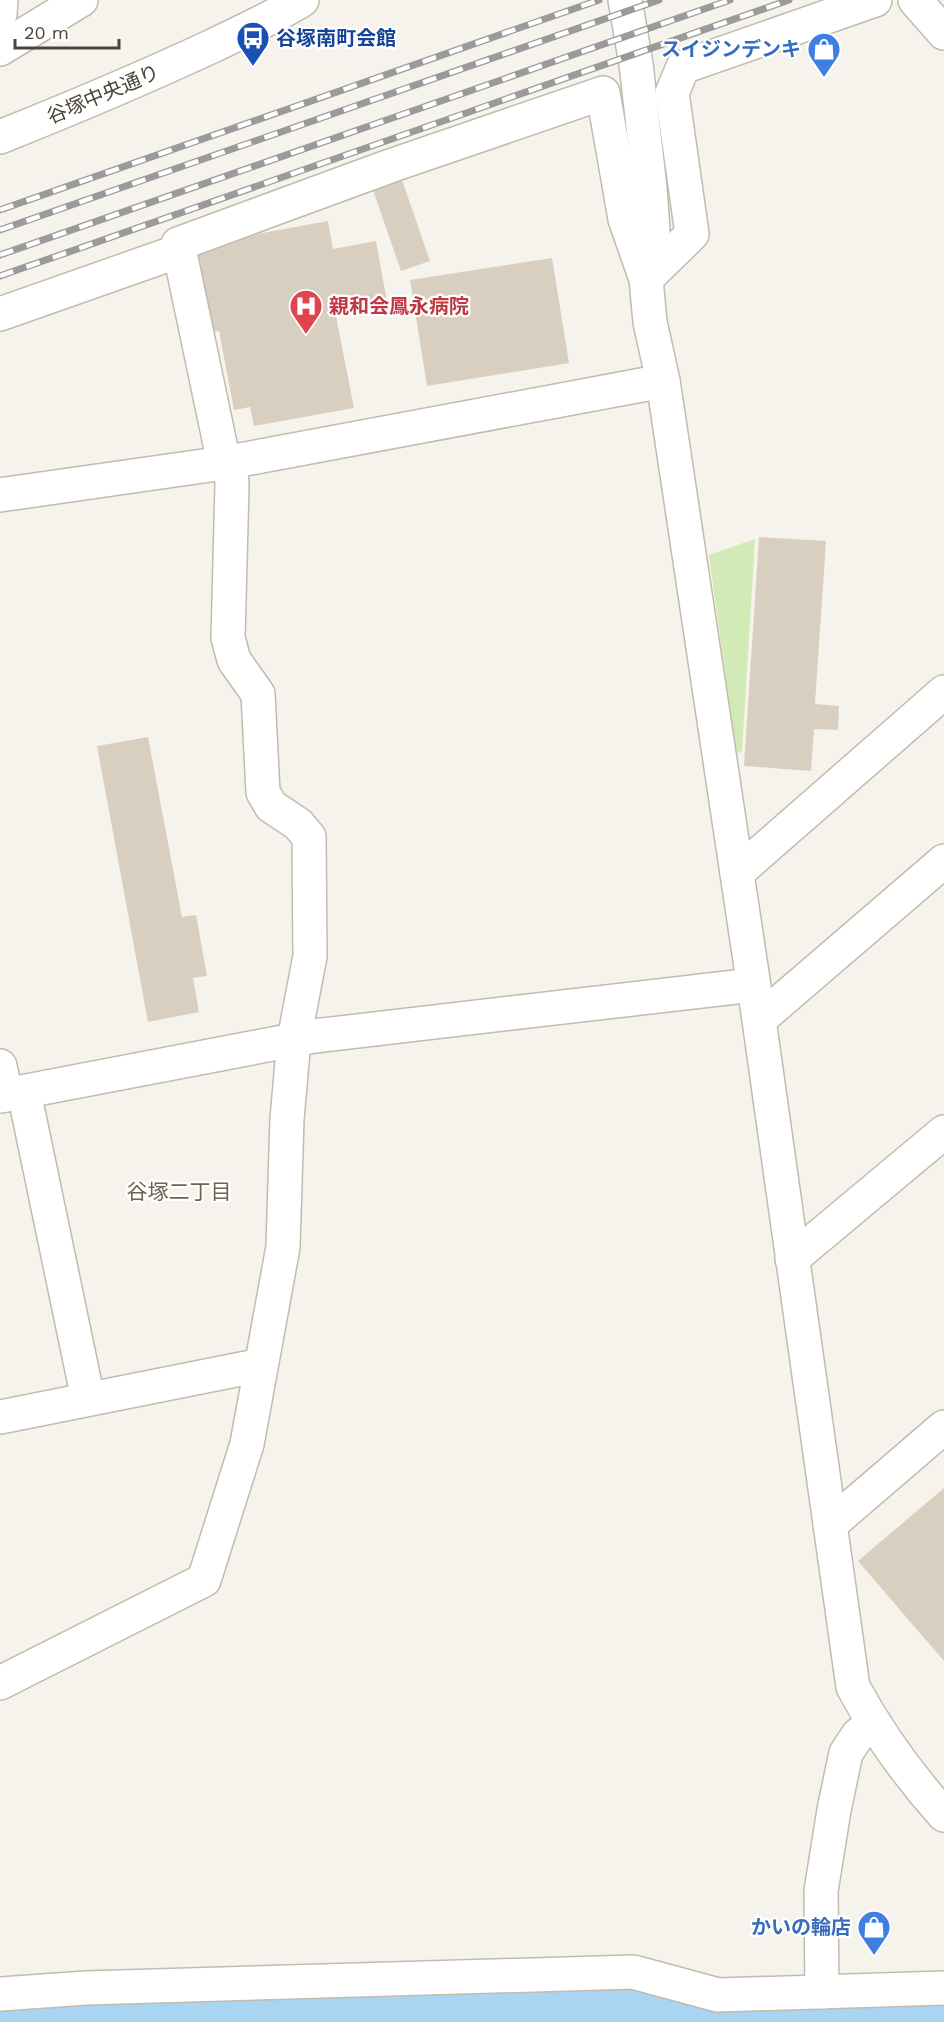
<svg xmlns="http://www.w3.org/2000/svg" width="944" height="2022" font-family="'Work Sans','Noto Sans JP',sans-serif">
  <rect width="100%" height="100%" fill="#f6f3ec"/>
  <path fill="#d2eab5" d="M755,539L742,752L736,753L709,555Z"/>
  <path fill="#a9d4f2" d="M647,1987L944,1998V2022H0V2004Z"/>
  <g fill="#d8cfc1">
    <path d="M400,174L430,261L401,271L371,184Z"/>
    <path d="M328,221L333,249L376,241L387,302L335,311L354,408L254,426L250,407L234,410L219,331L212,332L196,245Z"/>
    <path d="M552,258L569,363L427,386L410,280Z"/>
    <path d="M759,537L826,541L815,704L839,706L838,730L814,729L811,771L744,766Z"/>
    <path d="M148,737L182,917L196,915L207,976L193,978L199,1012L148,1022L97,746Z"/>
    <path d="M944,1488V1661L858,1561Z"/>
  </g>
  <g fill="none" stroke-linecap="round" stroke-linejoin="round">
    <defs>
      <g id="minor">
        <path d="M625,0L636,64L650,188L653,230L646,279L650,322L663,381L759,1020L853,1687C878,1733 909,1776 944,1815"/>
        <path d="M915,0L944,33"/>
        <path d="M0,14L1,0"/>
        <path d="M0,49L81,0"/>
        <path d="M0,137C70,109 139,80 208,48C240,33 272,18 302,0"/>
        <path d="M0,314L179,251"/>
        <path d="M224,463L178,244L390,166L603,93L625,219L646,279L692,234L672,93L683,67L875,0"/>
        <path d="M0,495L224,463L663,381"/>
        <path d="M737,873L944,692"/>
        <path d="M759,1020L944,861"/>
        <path d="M0,1066L6,1095"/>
        <path d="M24,1092L88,1399"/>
        <path d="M0,1096L314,1036L753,985"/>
        <path d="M792,1259L944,1132"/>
        <path d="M0,1417L261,1365"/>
        <path d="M830,1525L944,1427"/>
        <path d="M0,1683L204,1580L247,1444L283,1247L287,1119L294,1040L310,956L309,837L298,824L271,806L263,792L258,694L234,660L228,638L232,485L230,461"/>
        <path d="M822,1992L821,1891L834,1810L846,1753L858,1735L872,1723"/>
        <path d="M0,1994L86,1988L633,1972L718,1995L944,1988"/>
      </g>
    </defs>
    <use href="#minor" stroke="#c2bbae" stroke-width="36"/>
    <use href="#minor" stroke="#fff" stroke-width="33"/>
    <defs>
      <g id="rail">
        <path d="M0,210L599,0"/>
        <path d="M0,230L659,0"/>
        <path d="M0,255L730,0"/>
        <path d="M0,276L789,0"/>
      </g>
    </defs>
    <use href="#rail" stroke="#9a9a9a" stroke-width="7"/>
    <use href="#rail" stroke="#fff" stroke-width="4.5" stroke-dasharray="14" stroke-linecap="butt"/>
  </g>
  <defs>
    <symbol id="bus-pin" viewBox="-11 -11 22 30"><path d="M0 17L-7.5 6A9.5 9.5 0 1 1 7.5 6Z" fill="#1a4fb4" stroke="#fff"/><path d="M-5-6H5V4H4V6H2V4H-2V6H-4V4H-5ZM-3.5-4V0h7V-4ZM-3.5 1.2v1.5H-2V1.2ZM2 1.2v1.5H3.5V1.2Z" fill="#fff"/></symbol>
    <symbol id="shop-pin" viewBox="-11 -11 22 30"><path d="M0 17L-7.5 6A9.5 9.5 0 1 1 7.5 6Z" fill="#3f7fe0" stroke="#fff"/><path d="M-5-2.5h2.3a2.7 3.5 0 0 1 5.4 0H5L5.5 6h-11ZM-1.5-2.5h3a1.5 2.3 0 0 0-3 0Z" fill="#fff"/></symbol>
    <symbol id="hospital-pin" viewBox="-11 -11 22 30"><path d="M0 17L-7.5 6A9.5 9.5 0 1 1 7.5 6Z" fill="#e0444e" stroke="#fff"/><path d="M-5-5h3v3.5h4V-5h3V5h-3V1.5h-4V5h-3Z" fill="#fff"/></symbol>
  </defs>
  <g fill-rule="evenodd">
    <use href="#bus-pin" x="234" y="19" width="38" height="52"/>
    <use href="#shop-pin" x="805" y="30" width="38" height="52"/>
    <use href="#hospital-pin" x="287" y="287" width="38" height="52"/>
    <use href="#shop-pin" x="855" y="1908" width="38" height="52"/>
  </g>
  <g text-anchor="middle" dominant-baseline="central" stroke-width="4.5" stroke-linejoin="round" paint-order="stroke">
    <g font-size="20" font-weight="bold" fill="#164399" stroke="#fff" text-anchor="start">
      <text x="276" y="38">谷塚南町会館</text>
    </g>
    <g font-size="20" font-weight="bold" fill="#366cbe" stroke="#fff" text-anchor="end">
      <text x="801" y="49">スイジンデンキ</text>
      <text x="851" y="1927">かいの輪店</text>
    </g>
    <g font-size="20" fill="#4b4439" stroke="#fff">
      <text transform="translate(103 94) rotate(-23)">谷塚中央通り</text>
    </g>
    <g font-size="20" font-weight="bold" fill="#be3a42" stroke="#fff" text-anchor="start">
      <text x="329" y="306">親和会鳳永病院</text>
    </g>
    <g font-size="21" fill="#6e6250" stroke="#fff">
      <text x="179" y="1191">谷塚二丁目</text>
    </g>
  </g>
  <path d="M15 39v9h104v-9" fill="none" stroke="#4b4439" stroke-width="3"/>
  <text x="24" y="39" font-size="18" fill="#4b4439" stroke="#ffffff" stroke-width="4.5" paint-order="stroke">20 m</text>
</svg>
